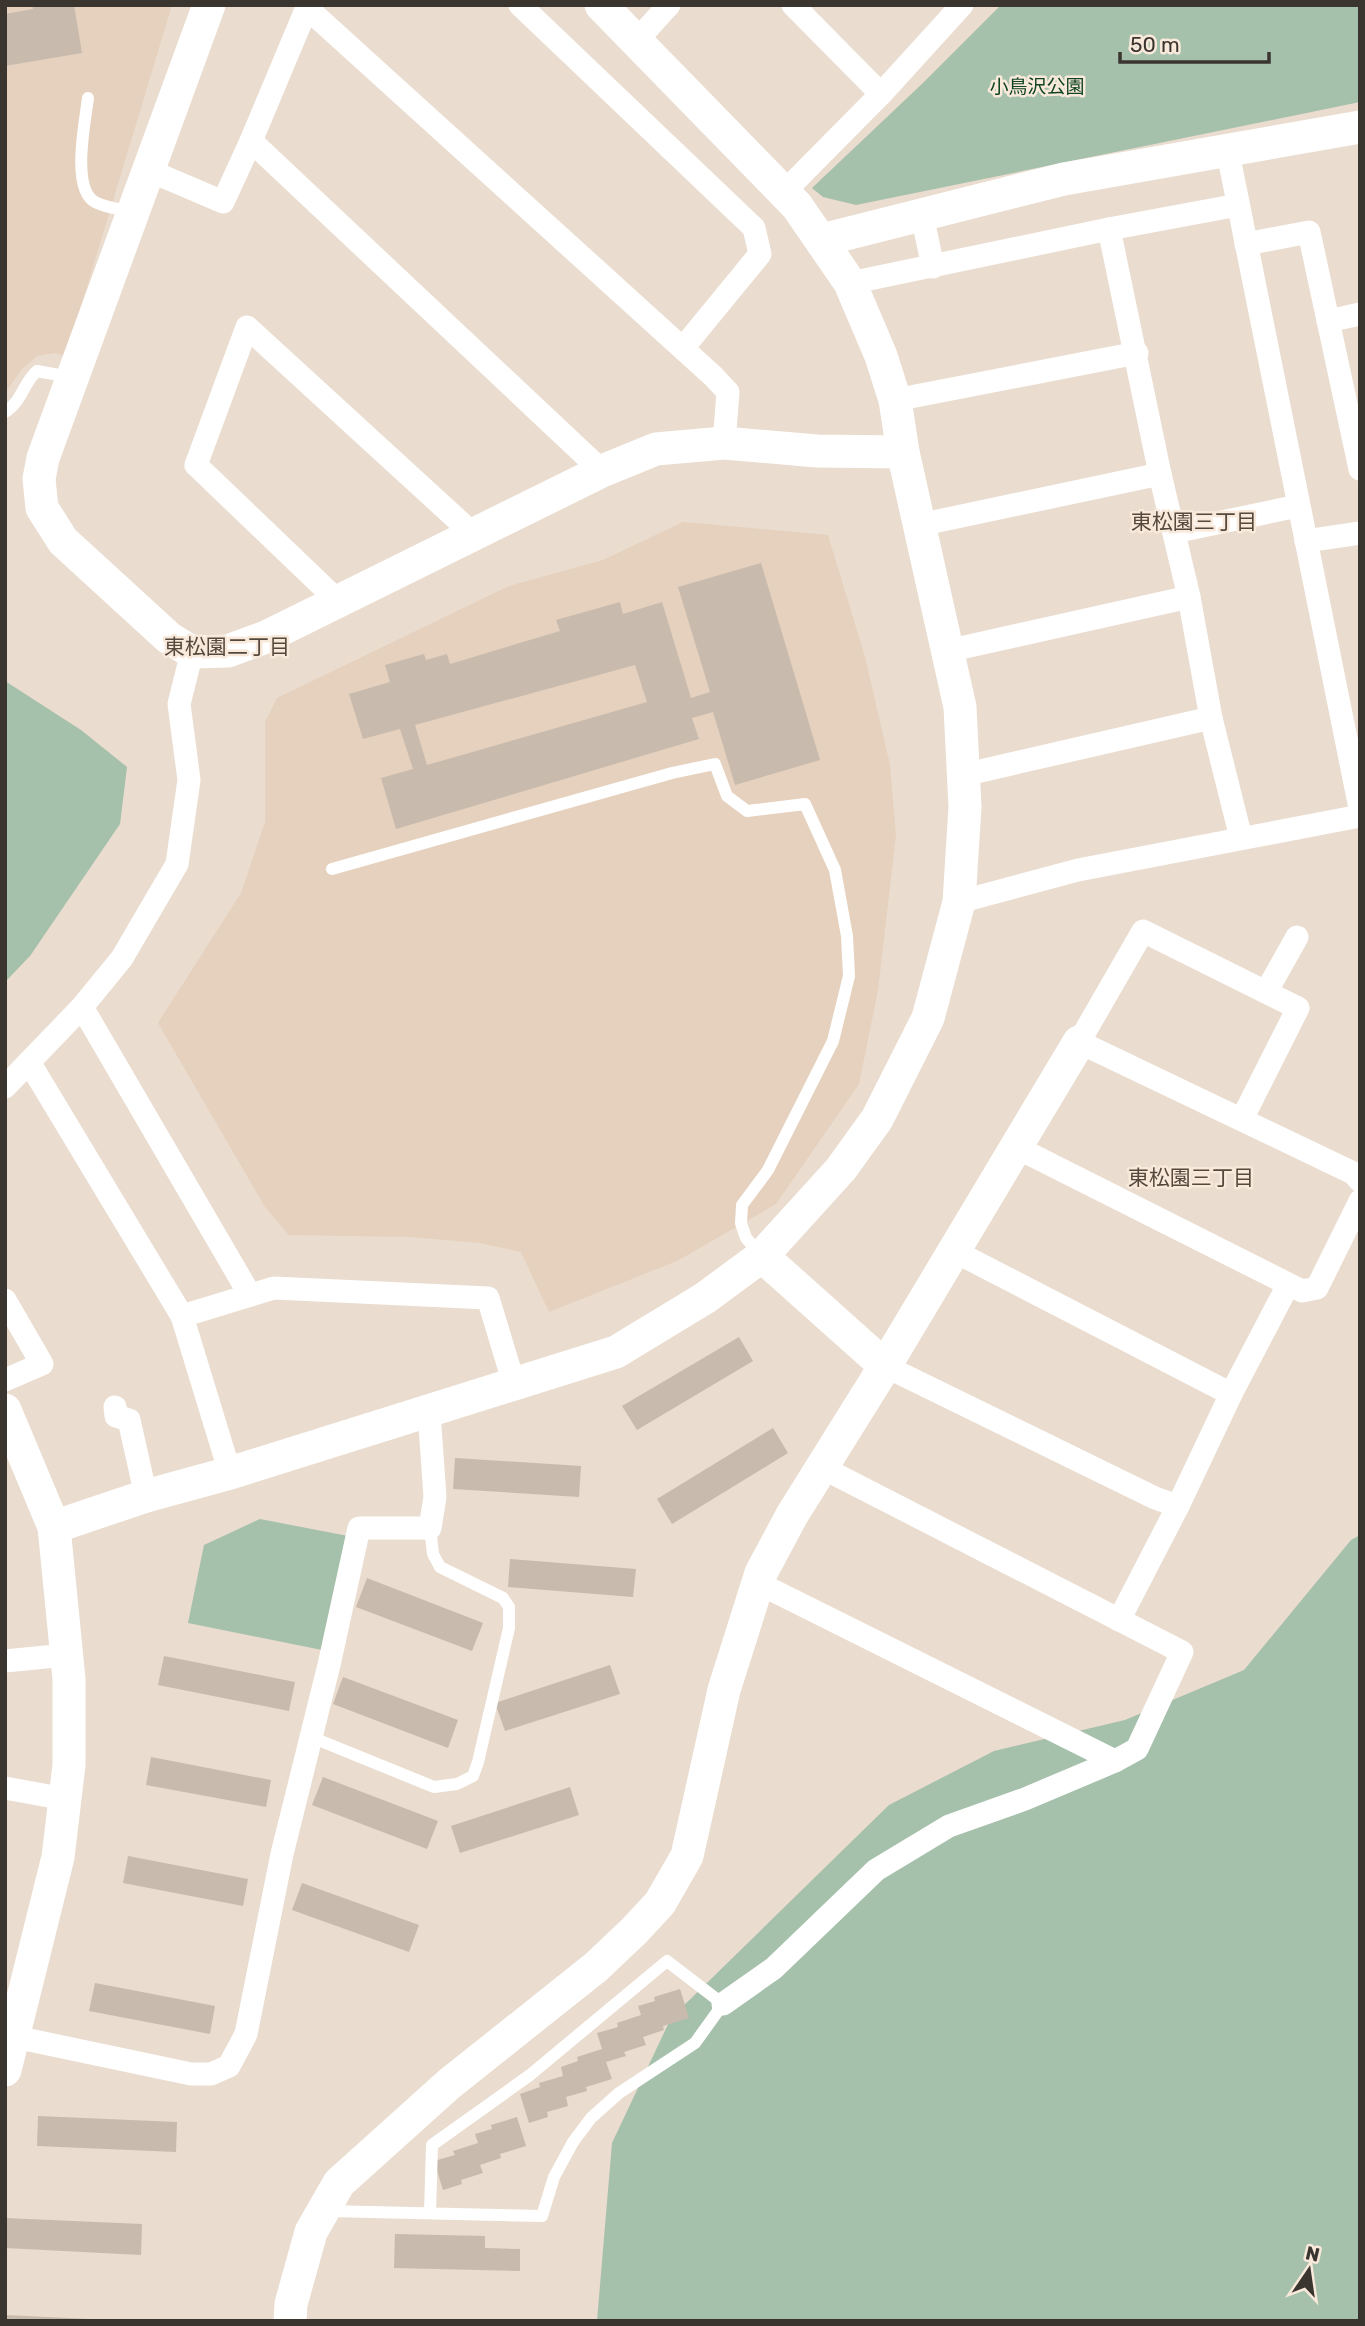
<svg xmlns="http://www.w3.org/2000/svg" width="1365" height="2326" font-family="Rubik,'Noto Sans JP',sans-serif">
  <rect width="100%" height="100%" fill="#eadcce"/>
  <g fill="#e5d1bd">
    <path d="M5,5H172L66,356L54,353L37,356L22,369L5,393Z"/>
    <path d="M683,522L828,535L865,657L890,765L896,835L878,990L859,1084L776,1204L677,1261L549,1312L521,1252L480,1243L411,1237L289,1235L265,1207L158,1023L241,893L265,822V722L277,698L509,586L603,560Z"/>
  </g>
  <g fill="#a5c0ab">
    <path d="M1001,5H1360V102L856,205L823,197L812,188L924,82Z"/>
    <path d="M5,681L81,730L127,767L120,824L30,956L5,982Z"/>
    <path d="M260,1519L348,1536L322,1650L188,1623L204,1545Z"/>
    <path d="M1360,1535V2321H597L612,2143L671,2018L889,1805L994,1751L1125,1720L1244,1670L1351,1540Z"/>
  </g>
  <g fill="#c8baad" fill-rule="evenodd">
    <path d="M32,5H74L82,53L5,66V14L33,9Z"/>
    <path d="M761,563L820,760L735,785L713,712L692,718L699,739L396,829L381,778L413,769L400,729L363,739L349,694L390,682L385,665L424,654L426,660L447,654L450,664L560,631L556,620L620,602L623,614L662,602L691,698L710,692L678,587ZM635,665L647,702L427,765L415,725Z"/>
    <path d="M739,1337L753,1361L637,1430L622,1406Z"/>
    <path d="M773,1428L788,1453L672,1524L657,1499Z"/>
    <path d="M455,1458L581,1466L579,1497L453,1489Z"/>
    <path d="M510,1559L636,1569L633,1597L508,1587Z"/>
    <path d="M367,1578L483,1623L472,1651L356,1607Z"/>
    <path d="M164,1656L295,1682L289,1711L158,1685Z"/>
    <path d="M610,1665L620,1694L505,1731L495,1703Z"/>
    <path d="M343,1677L458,1720L448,1748L333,1704Z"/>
    <path d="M151,1757L271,1780L266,1807L146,1785Z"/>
    <path d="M323,1777L438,1821L427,1849L312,1805Z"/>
    <path d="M570,1787L579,1815L460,1853L451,1826Z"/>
    <path d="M128,1856L248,1879L243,1906L123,1883Z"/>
    <path d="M302,1883L419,1925L409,1952L292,1910Z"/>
    <path d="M95,1983L215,2006L210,2034L89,2011Z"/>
    <path d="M680,1989L689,2018L663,2026L664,2030L643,2037L646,2045L624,2052L626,2056L606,2062L612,2079L586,2087L587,2091L566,2097L568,2106L547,2112L548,2117L529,2123L520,2094L540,2087L539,2083L563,2076L561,2067L578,2061L577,2057L602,2049L597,2033L618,2027L617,2023L641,2015L638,2006L655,2001L654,1997Z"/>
    <path d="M38,2116L177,2122L176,2152L37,2146Z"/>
    <path d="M517,2117L526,2146L500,2154L501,2158L480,2165L483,2173L461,2180L462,2184L443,2190L434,2161L455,2155L453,2151L478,2143L475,2134L492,2129L491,2125Z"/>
    <path d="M5,2218L142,2224L141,2255L5,2248Z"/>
    <path d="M395,2234L485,2236V2248L520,2249V2271L394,2268Z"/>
    <path d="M5,2315L90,2319V2321H5Z"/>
  </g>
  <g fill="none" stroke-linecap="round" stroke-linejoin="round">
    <g stroke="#fff" stroke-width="12">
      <path d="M88,98C85,122 71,189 95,202C106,208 121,209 132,212"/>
      <path d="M5,412C22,402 23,383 37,371L70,377"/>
      <path d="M332,869L672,773L715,764L727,796L747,811L805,804L835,870L847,936L849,976L833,1041L768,1170L742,1205L741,1223L746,1238L760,1254"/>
      <path d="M311,1737L434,1787L457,1784L473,1776L478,1762L509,1628V1607L503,1598L440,1567L433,1554L430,1528"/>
      <path d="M327,2211L542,2216L554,2177L573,2142L591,2118L619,2093L695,2043L723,2004L667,1961L530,2075L432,2145L430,2213"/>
    </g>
    <g stroke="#fff" stroke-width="23">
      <path d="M308,5L251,141L602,471"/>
      <path d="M520,5L754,228L760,254L683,348"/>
      <path d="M307,8L713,376L728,392L724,443"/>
      <path d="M637,40L669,5"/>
      <path d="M881,94L962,5"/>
      <path d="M1227,148L1360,808"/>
      <path d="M148,170L223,202L251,141"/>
      <path d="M783,193L881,94L793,5"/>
      <path d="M922,215L933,267"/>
      <path d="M1109,229L1160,474L1189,597L1211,718L1241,838"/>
      <path d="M1246,244L1309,232L1360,469"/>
      <path d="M850,283L1109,229L1238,205"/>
      <path d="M1328,321L1360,314"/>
      <path d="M895,400L1137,353"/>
      <path d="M919,525L1160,474"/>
      <path d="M1174,532L1298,506"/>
      <path d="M1306,541L1360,533"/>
      <path d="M338,601L196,465L247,327L472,533"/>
      <path d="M947,651L1189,597"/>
      <path d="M963,775L1211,718"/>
      <path d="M959,902L1078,870L1360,816"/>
      <path d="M1266,992L1297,937"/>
      <path d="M82,1007L250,1295"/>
      <path d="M29,1062L182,1316L230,1473"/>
      <path d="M5,1087L82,1007L122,958L177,864L189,780L179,704L192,652"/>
      <path d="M1242,1119L1298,1008L1143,931L1079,1042L1353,1173L1360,1181"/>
      <path d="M1016,1147L1302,1291L1317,1288L1360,1201"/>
      <path d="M5,1300L42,1364L5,1380"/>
      <path d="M182,1316L274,1288L488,1298L514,1384"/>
      <path d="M885,1366L1155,1498L1178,1506L1231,1394L954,1251"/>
      <path d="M1231,1394L1288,1285"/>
      <path d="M115,1407L116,1416L129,1420L146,1496"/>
      <path d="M758,1583L1115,1761L1137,1749L1182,1652L821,1467"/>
      <path d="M1119,1620L1178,1506"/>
      <path d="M5,1661L66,1655"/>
      <path d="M5,1788L65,1799"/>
      <path d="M723,2004L774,1968L876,1870L949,1826L1025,1799L1115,1761"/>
      <path d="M15,2037L191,2074H211L229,2066L246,2034L282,1854L329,1665L359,1528H430L435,1497L429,1412"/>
    </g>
    <g stroke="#fff" stroke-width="33">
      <path d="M209,5L43,458L39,479L42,508L63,541L169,638L192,652L228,651L266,637L602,471L656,449L724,443L817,451L903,452"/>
      <path d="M822,240L1064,179L1360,127"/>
      <path d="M762,1256L885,1366"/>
      <path d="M5,1410L54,1527L69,1679V1765L58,1857L5,2070"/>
      <path d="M54,1527L146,1496L230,1473L616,1352L705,1298L762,1256L841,1169L877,1119L928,1018L959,902L965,807L960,707L903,452L895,400L881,356L850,283L797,206L601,5"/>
      <path d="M290,2321L291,2304L311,2232L339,2183L449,2084L596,1967L634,1931L660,1903L687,1856L724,1690L761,1573L792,1515L885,1366L1079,1042"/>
    </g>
  </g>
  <g text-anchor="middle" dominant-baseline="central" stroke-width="5" stroke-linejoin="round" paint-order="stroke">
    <g font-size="19" fill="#0d4322" stroke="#f8e9db">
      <text x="1037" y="86">小鳥沢公園</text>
    </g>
    <g font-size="21" fill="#55493e" stroke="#f8e9db">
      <text x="1194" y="521">東松園三丁目</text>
      <text x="227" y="646">東松園二丁目</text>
      <text x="1191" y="1177">東松園三丁目</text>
    </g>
  </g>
  <rect width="1365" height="2326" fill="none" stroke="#3b3530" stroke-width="14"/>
  <g transform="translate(1309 2270) rotate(13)" stroke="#f8e9db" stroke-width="5" paint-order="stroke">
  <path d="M0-5L12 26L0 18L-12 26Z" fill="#3b3530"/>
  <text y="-10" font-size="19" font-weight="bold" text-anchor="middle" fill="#3b3530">N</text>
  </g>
  <path d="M1120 52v10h149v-10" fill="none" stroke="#3b3530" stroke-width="3.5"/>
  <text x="1130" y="52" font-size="21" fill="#3b3530" stroke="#f8e9db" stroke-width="5" paint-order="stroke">50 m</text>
</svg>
